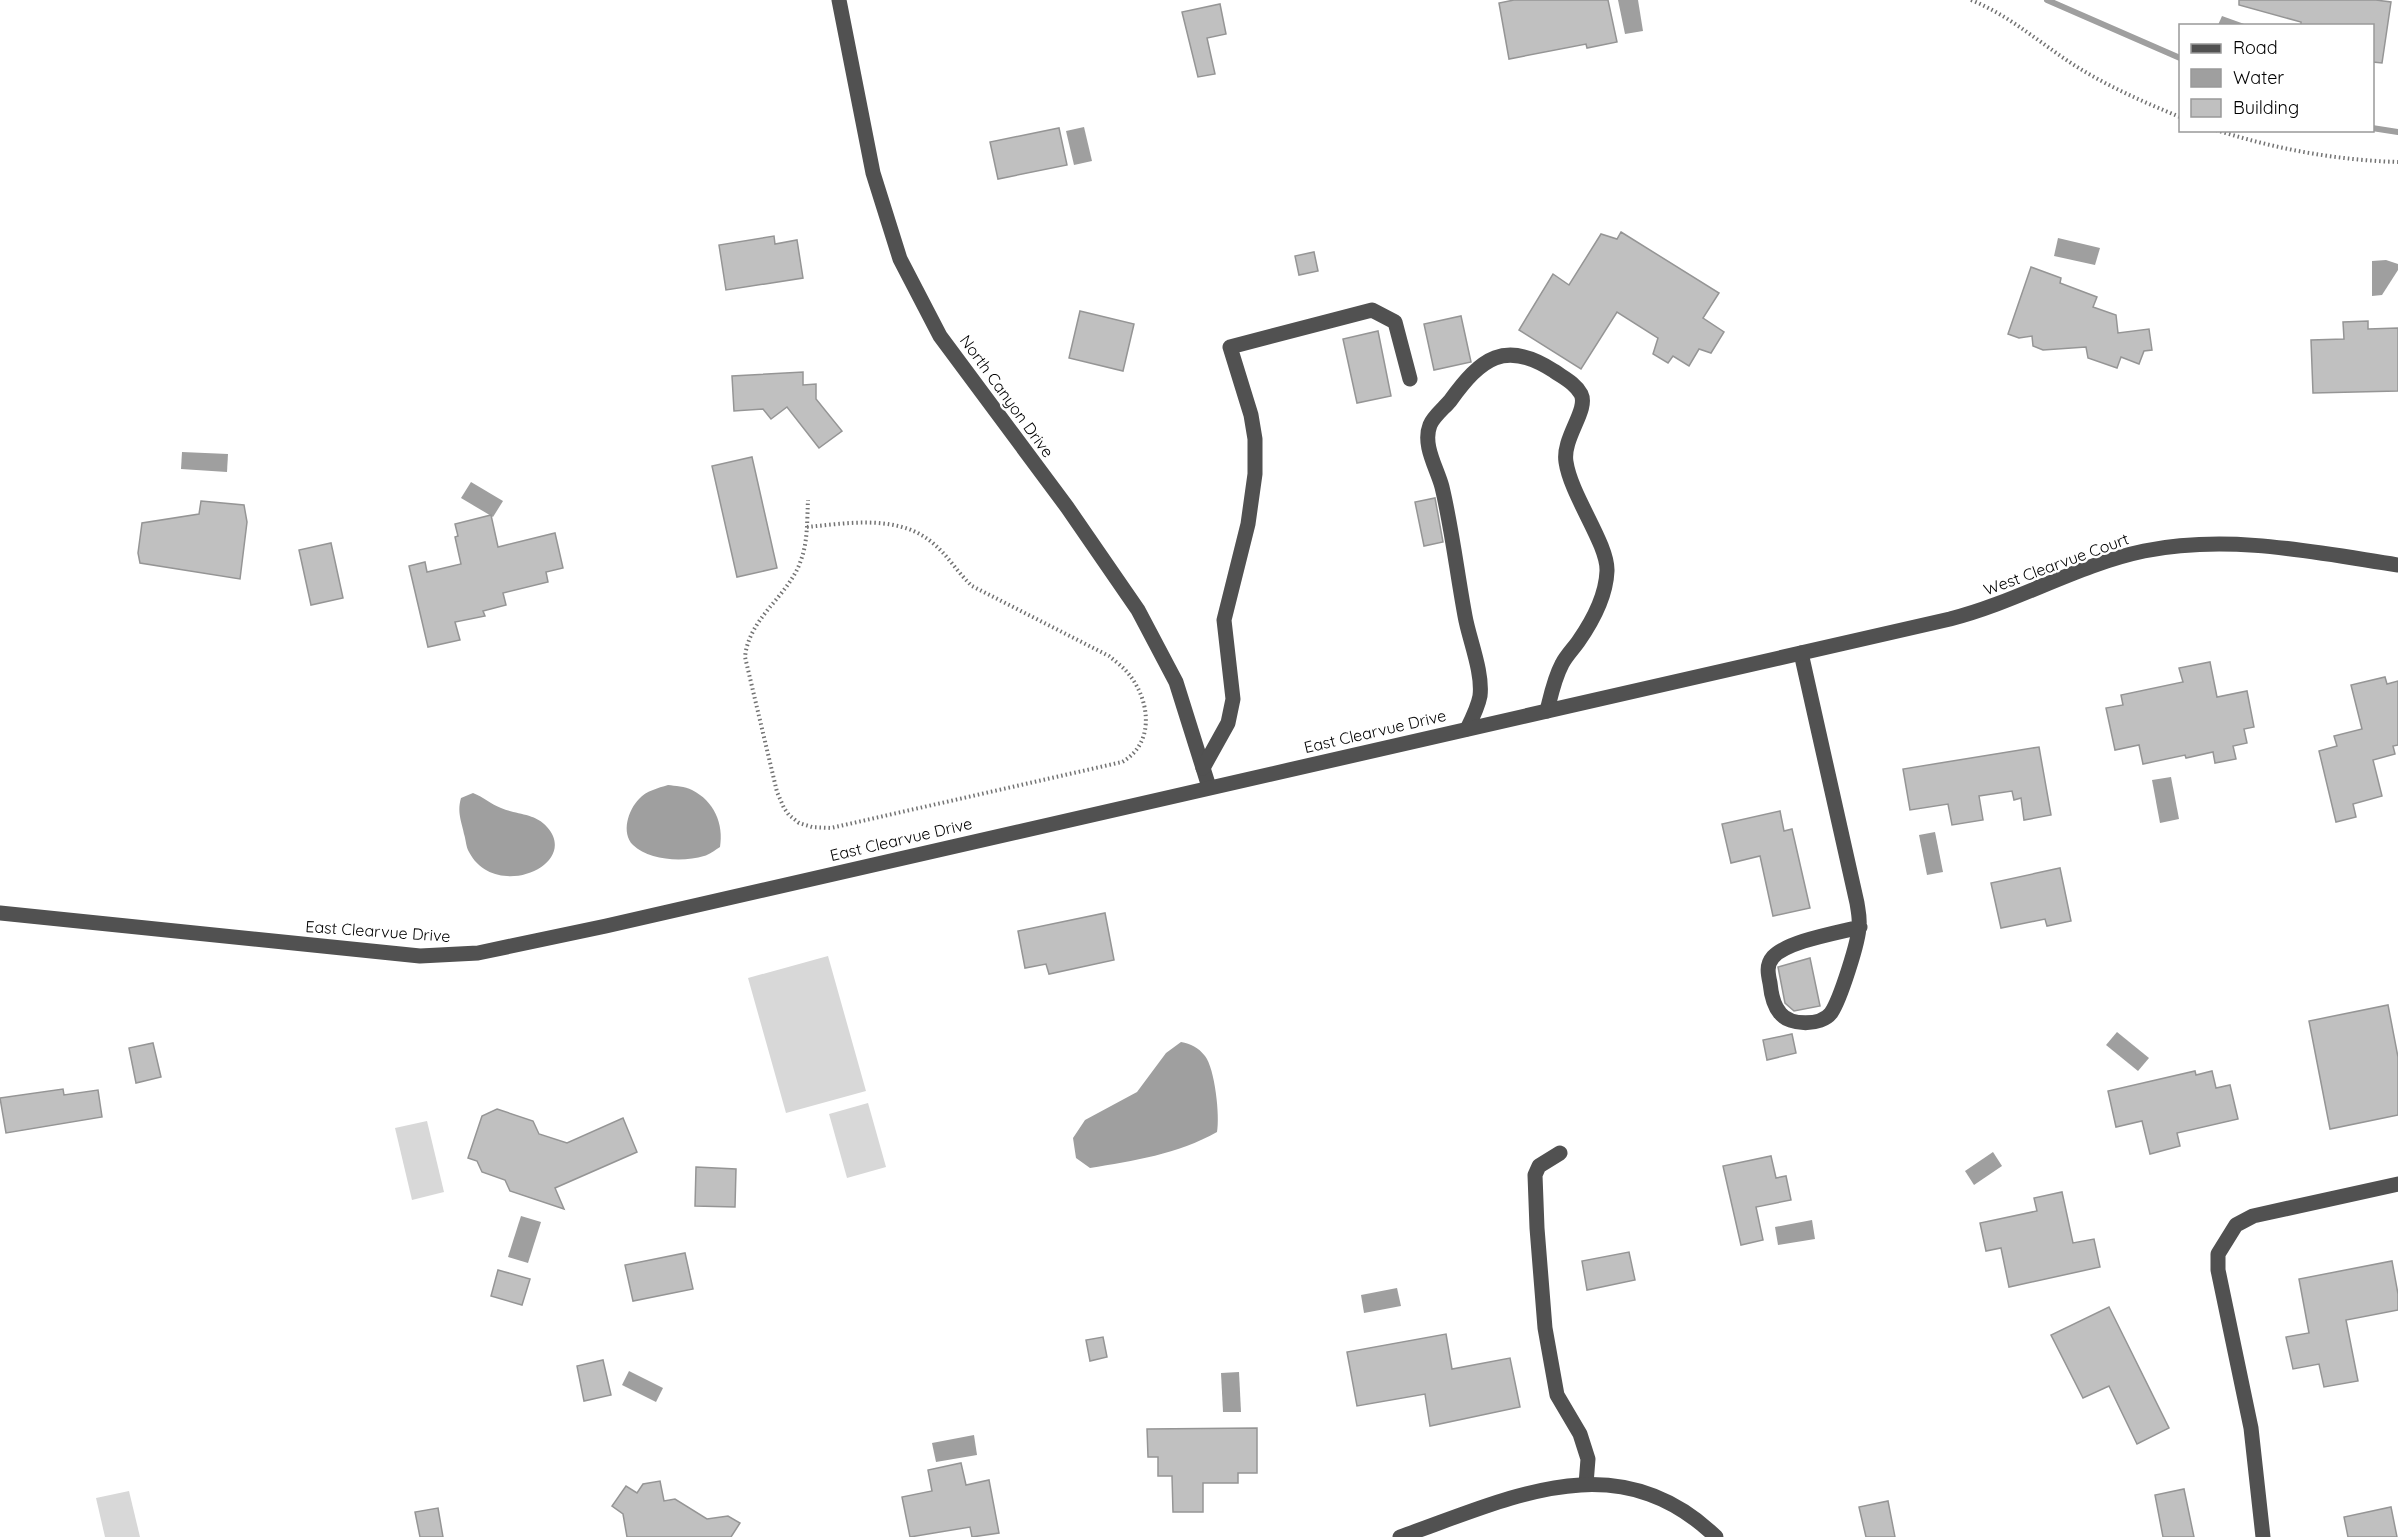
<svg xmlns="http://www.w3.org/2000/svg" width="2398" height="1537" font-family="Quicksand,sans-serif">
  <rect width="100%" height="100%" fill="#fff"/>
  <g fill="#d8d8d8">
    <path d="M828,956L866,1091L786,1113L748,978Z"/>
    <path d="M868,1103L886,1167L847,1178L829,1114Z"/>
    <path d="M427,1121L444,1192L412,1200L395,1128Z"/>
    <path d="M129,1491L140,1537H105L96,1498Z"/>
  </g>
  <g fill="#9f9f9f">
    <path d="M1618,0H1638L1643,31L1625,34Z"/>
    <path d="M2222,16L2247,25H2218Z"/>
    <path d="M1084,127L1092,161L1074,165L1066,131Z"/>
    <path d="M2058,238L2100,248L2095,265L2054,256Z"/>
    <path d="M2386,260L2398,264V270L2382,295L2372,296V261Z"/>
    <path d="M182,452L228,454L227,472L181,469Z"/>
    <path d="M471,482L503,501L493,517L461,498Z"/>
    <path d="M2171,777L2179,819L2160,823L2152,780Z"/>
    <path d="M668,785C675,786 685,786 692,790C714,801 724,824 720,847C715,850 709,855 704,856C684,862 649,861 633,845C621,833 628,810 639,799C646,791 658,788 668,785Z"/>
    <path d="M473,793C484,797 490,804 501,808C517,815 535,813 547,827C581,865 495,902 469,852C466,847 466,840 464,834C461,820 457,812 461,798Z"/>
    <path d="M1935,832L1943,872L1927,875L1919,835Z"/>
    <path d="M2117,1032L2149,1058L2138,1071L2106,1045Z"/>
    <path d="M1181,1042C1191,1044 1198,1047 1205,1056C1215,1069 1220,1116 1217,1132C1178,1154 1133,1161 1090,1168L1076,1158L1073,1138L1085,1120L1137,1092L1166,1053Z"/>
    <path d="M1993,1152L2002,1166L1974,1185L1965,1171Z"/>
    <path d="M521,1216L541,1222L528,1263L508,1257Z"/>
    <path d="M1812,1220L1815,1239L1778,1245L1775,1227Z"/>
    <path d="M1397,1288L1401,1306L1364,1313L1361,1295Z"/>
    <path d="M629,1371L663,1388L656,1402L622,1385Z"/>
    <path d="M1239,1372L1241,1412H1223L1221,1373Z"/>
    <path d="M974,1435L977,1455L936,1462L932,1443Z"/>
  </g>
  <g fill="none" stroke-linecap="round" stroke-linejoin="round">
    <g stroke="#9f9f9f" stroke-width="6">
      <path d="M2047,0L2180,58"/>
      <path d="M2372,128L2398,132"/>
    </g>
  </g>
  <g fill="#c0c0c0" stroke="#959595" stroke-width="1.5">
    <path d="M1514,0H1608L1617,42L1587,48L1586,44L1509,59L1499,3Z"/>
    <path d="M2239,0H2376L2391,2L2382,63L2373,62V26H2301V22L2239,5Z"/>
    <path d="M1220,4L1226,34L1207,38L1215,74L1198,77L1182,12Z"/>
    <path d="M1059,128L1067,165L998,179L990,142Z"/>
    <path d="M1621,232L1719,293L1703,318L1724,332L1711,353L1699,349L1689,366L1673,356L1668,363L1653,354L1658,338L1617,312L1581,369L1519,330L1553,274L1569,285L1601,234L1617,239Z"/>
    <path d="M774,236L775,244L797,240L803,278L726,290L719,245Z"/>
    <path d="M1314,252L1318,271L1299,275L1295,256Z"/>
    <path d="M2031,267L2061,278L2060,283L2097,297L2093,307L2116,315L2118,333L2149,329L2152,350L2144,351L2139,364L2121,357L2117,368L2088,358L2086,347L2043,350L2033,346L2032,336L2019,338L2008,334Z"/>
    <path d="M1080,311L1134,324L1123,371L1069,358Z"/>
    <path d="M1461,316L1471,362L1434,370L1424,324Z"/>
    <path d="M2368,321V329L2398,328V391L2313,393L2311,340L2344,339L2343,322Z"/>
    <path d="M1378,331L1391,396L1357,403L1343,339Z"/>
    <path d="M803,372V385L816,384V399L842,431L819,448L787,407L771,419L763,409L734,411L732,376Z"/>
    <path d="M752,457L777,568L737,577L712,466Z"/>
    <path d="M1435,498L1443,542L1424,546L1415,502Z"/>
    <path d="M201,501L244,505L247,522L240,579L140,563L138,553L142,523L199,514Z"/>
    <path d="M491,515L498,547L555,533L563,568L546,572L548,582L503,593L506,605L483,611L485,616L455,622L460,640L428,647L409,566L425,562L427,572L461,564L455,537L458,536L455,524Z"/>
    <path d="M331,543L343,598L311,605L299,550Z"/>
    <path d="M2210,662L2217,697L2247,691L2254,727L2244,729L2247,743L2233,746L2236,759L2215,763L2213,752L2186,758L2185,755L2143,764L2139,745L2115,750L2106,708L2123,705L2121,695L2183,682L2179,668Z"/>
    <path d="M2385,677L2387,684L2398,681V745L2393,746L2395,754L2373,760L2382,796L2353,804L2356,817L2336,822L2319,751L2337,746L2334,736L2362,729L2351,685Z"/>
    <path d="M2039,747L2051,815L2024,820L2021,798L2014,800L2012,791L1979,796L1983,820L1952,825L1948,804L1910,810L1903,769Z"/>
    <path d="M1780,811L1784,831L1792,829L1810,908L1773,916L1760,856L1731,863L1722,824Z"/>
    <path d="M2060,868L2071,921L2047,926L2045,919L2001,928L1991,883Z"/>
    <path d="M1105,913L1114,960L1049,974L1046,964L1025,968L1018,931Z"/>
    <path d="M1810,958L1820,1006L1794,1011L1785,1003L1778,967Z"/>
    <path d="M2388,1005L2398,1057V1115L2330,1129L2309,1021Z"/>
    <path d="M1792,1034L1796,1053L1767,1060L1763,1040Z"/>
    <path d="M153,1043L161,1077L136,1083L129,1048Z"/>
    <path d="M2195,1071L2196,1075L2212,1071L2216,1088L2230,1085L2238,1119L2177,1133L2180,1146L2150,1154L2142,1121L2116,1127L2108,1091Z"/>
    <path d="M63,1089L64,1095L98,1090L102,1117L6,1133L0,1098Z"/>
    <path d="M497,1109L533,1121L539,1134L567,1143L623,1118L637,1152L555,1188L564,1209L510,1191L505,1180L482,1172L477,1161L468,1158L482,1116Z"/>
    <path d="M1771,1156L1776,1178L1786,1176L1791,1200L1756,1207L1763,1240L1741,1245L1723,1166Z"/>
    <path d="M696,1167L736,1169L735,1207L695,1206Z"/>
    <path d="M2062,1192L2073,1243L2094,1239L2100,1267L2009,1287L2001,1248L1986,1251L1980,1223L2037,1211L2034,1198Z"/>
    <path d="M1629,1252L1635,1280L1587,1290L1582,1261Z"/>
    <path d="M685,1253L693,1289L633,1301L625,1265Z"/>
    <path d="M2392,1261L2398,1294V1310L2346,1320L2358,1381L2324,1387L2319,1364L2293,1369L2286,1337L2309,1333L2299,1279Z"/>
    <path d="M498,1270L530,1279L522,1305L491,1296Z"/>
    <path d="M2109,1307L2169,1428L2137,1444L2109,1386L2083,1398L2051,1335Z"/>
    <path d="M1446,1334L1452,1369L1510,1358L1520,1407L1430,1426L1425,1394L1357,1406L1347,1352Z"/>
    <path d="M1103,1337L1107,1357L1090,1361L1086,1340Z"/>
    <path d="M603,1360L611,1395L584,1401L577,1366Z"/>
    <path d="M1257,1428V1473H1238V1483H1203V1512H1173L1172,1476H1158V1457H1148L1147,1429Z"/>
    <path d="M961,1463L966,1485L989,1480L999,1533L972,1537L970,1527L910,1537L902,1497L932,1491L928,1470Z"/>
    <path d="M660,1481L664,1501L675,1499L707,1519L728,1516L740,1523L731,1537H627L623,1514L612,1506L626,1486L637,1493L643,1484Z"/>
    <path d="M2184,1489L2194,1537H2163L2155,1495Z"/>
    <path d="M1888,1501L1895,1537H1866L1859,1507Z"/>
    <path d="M2391,1507L2397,1537H2348L2344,1517Z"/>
    <path d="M438,1508L443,1537H420L415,1512Z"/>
  </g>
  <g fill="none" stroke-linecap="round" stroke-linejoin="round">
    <g stroke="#737373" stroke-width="4" stroke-dasharray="1.5 3" stroke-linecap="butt">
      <path d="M1971,0C2006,14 2034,38 2065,59C2100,83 2141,101 2180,117"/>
      <path d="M2216,130C2276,149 2335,160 2398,162"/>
      <path d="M807,527C849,523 900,514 934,544C948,556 958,573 972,586L1109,656C1115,661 1122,666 1127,672C1150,698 1156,743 1122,762L831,828L812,827L799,823L789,815L784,808L777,792L745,657C749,617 789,596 801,560C808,541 807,519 808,500"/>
    </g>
    <g stroke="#515151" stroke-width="15">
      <path d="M839,0L873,173L900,259L940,336L1067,507L1138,610L1176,682L1209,787"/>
      <path d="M1801,653L1857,903C1858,910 1860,918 1859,926C1859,941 1840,1000 1831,1013C1821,1026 1790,1026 1780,1013C1774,1006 1771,993 1770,983C1768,974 1766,965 1773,957C1788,941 1837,933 1860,927"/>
      <path d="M1467,729C1472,719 1478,707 1480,696C1483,672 1469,639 1465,616C1457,573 1452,529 1442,487C1437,468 1422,445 1430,425C1433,417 1444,408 1450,401C1481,358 1505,339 1554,371C1564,378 1575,383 1581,394C1589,410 1562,438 1566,462C1571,496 1608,544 1607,571C1606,596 1592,622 1578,642C1573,649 1566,656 1562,664C1554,679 1551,695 1547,711"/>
      <path d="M1203,768L1228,723L1233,699L1224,620L1248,524L1255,474V439L1251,415L1230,347L1372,310L1395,322L1410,379"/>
      <path d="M0,913L420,956L478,953L606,926L1950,619C2017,602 2077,565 2144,551C2230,534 2313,552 2398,565"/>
      <path d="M1560,1153L1539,1166L1535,1175L1537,1228L1545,1328L1557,1395L1580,1434L1588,1459L1586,1484"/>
      <path d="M1400,1537C1509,1499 1617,1441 1716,1537"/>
      <path d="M2263,1537L2251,1428L2218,1270V1254L2236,1225L2253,1216L2398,1184"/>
    </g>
  </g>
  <g text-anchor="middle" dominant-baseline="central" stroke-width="5" stroke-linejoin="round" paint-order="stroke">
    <g font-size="16" fill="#000" stroke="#fff">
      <text transform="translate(1007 396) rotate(54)">North Canyon Drive</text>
      <text transform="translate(2056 564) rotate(-20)">West Clearvue Court</text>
      <text transform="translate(1375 731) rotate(-13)">East Clearvue Drive</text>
      <text transform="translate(901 839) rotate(-13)">East Clearvue Drive</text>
      <text transform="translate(378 931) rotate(4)">East Clearvue Drive</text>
    </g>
  </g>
  <rect x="2179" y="24" width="195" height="108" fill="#ffffff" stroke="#999999" stroke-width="1.5"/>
  <rect x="2191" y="44" width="30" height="9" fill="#515151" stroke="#999999" stroke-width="1.5"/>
  <text x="2233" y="54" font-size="18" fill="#000000">Road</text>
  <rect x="2191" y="69" width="30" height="18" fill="#9f9f9f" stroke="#999999" stroke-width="1.5"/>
  <text x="2233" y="84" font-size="18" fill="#000000">Water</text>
  <rect x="2191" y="99" width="30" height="18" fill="#c0c0c0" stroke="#999999" stroke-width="1.5"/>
  <text x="2233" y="114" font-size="18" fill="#000000">Building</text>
</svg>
